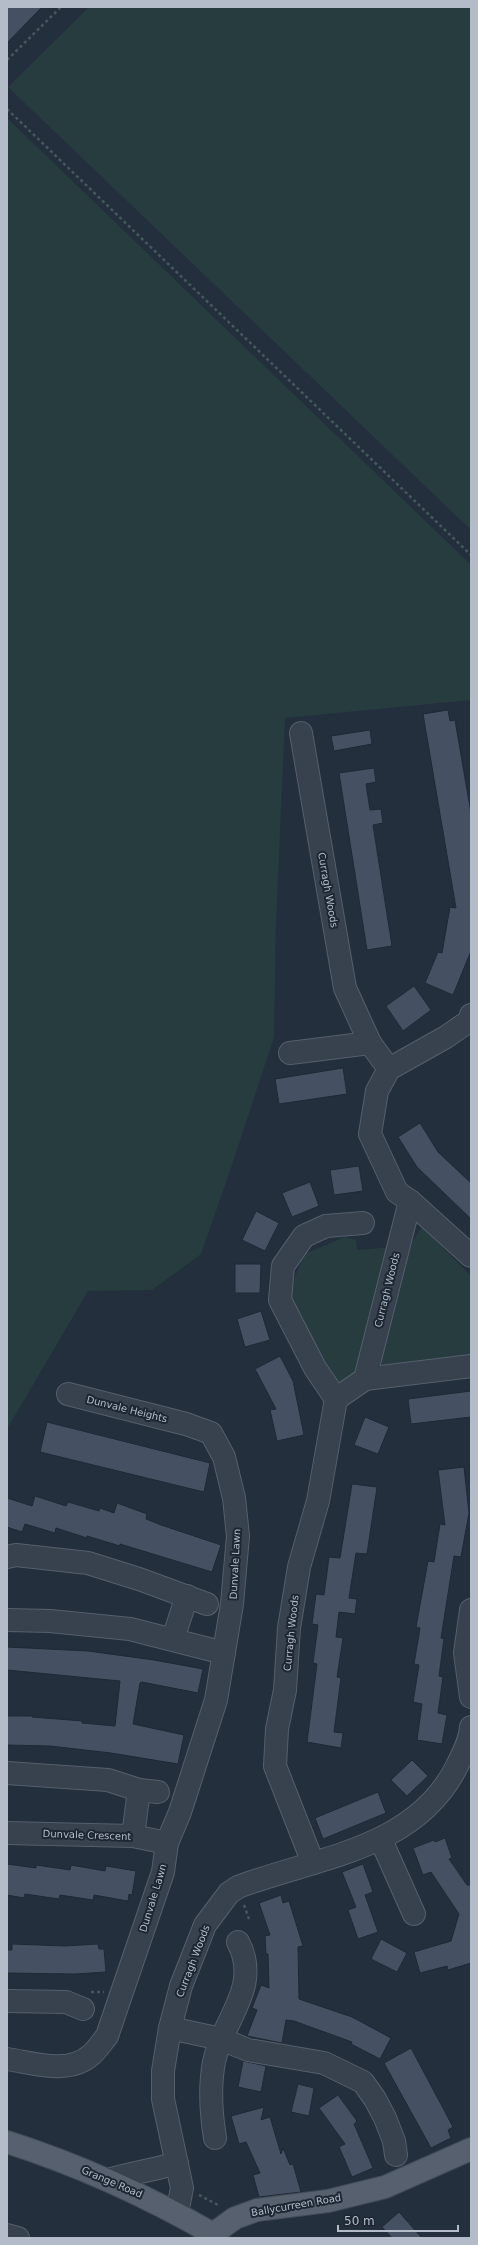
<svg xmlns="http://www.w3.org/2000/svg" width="478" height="2245" font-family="'DejaVu Sans',sans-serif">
  <rect width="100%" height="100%" fill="#242f3e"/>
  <g fill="#263c3f">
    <path d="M89,7H471V530L8,87Z"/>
    <path d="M7,118L471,565V700L285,718L276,922L274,1037L232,1165L201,1254L152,1290L88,1291L7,1429Z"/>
    <path d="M422,1227L471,1276V1358L385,1368L379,1359L412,1242Z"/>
    <path d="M345,1237L356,1240L357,1250L391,1247L356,1379L337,1385L292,1308V1285L304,1254Z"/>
  </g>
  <g fill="#455162" stroke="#1f2835">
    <path d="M7,7H42L7,43Z"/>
    <path d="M448,710L450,721L455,720L471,813V951L453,995L425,983L438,952L442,953L450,907L456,908L423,714Z"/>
    <path d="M370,730L372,744L334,751L331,736Z"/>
    <path d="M374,768L376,782L366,784L370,810L381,809L383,823L373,825L392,946L367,950L339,773Z"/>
    <path d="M414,986L431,1010L403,1031L386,1006Z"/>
    <path d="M343,1068L347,1094L279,1104L275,1079Z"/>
    <path d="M420,1123L438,1152L471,1183V1219L417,1167L398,1137Z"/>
    <path d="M359,1166L363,1191L334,1195L330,1170Z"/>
    <path d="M310,1182L319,1206L292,1217L282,1193Z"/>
    <path d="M256,1211L279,1223L265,1251L242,1240Z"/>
    <path d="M235,1264H261L260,1293H235Z"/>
    <path d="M261,1311L270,1340L245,1347L237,1319Z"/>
    <path d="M280,1356L293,1381L304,1435L277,1441L270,1410L276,1409L255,1369Z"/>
    <path d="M471,1391V1417L411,1424L408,1399Z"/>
    <path d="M365,1417L389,1427L378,1454L354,1445Z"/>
    <path d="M47,1422L210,1463L204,1492L40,1452Z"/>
    <path d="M464,1467L469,1513L461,1557L454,1556L441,1638L444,1639L439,1676L443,1677L438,1713L447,1715L442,1744L417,1740L422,1704L413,1702L419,1665L414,1664L420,1628L416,1627L428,1561L434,1562L440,1524L445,1525L438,1470Z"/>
    <path d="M352,1484L377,1487L367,1554L356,1553L349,1598L357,1599L355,1614L339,1612L336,1637L343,1638L337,1677L341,1678L334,1732L343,1733L341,1748L307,1742L317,1664L313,1663L318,1625L312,1624L316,1594L324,1595L329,1557L340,1558Z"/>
    <path d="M35,1496L66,1506L68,1502L99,1511L100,1508L114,1513L117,1503L147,1514L146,1519L161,1525L221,1545L212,1572L120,1544V1546L87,1536V1538L56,1528L55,1533L25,1524L22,1532L7,1527V1498L32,1506Z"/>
    <path d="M7,1647L88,1651L154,1660L203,1669L198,1693L142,1682L140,1683L133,1724L184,1735L178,1764L111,1753L50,1746L7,1745V1716H32V1717L82,1721V1723L115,1726L120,1681L7,1670Z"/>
    <path d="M412,1760L428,1776L407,1796L391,1780Z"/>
    <path d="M378,1792L386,1813L323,1839L315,1818Z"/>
    <path d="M445,1838L452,1858L449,1859L467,1885H471V1963L448,1970L447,1966L420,1973L414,1952L451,1941L459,1914L431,1872L423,1875L413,1848L434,1840L435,1842Z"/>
    <path d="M7,1864L36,1868V1865L70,1870L71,1865L105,1871L106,1866L136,1871L132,1895L129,1894L128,1901L94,1895L93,1900L60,1895L59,1899L25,1894L24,1898L7,1895Z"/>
    <path d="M363,1864L373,1892L365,1895L378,1932L358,1939L348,1910L356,1907L342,1872Z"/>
    <path d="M281,1895L283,1903L289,1901L303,1946L298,1947L299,1999L352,2017L391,2038L380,2059L351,2044L352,2042L294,2021L286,2020L282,2043L247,2036L257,2010L252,2008L261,1985L269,1988L268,1954H266L265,1936L270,1935L259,1903Z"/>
    <path d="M381,1939L407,1953L397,1972L371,1959Z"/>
    <path d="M12,1944L65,1946L98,1944L99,1949H104L106,1972L75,1974L7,1973V1950H12Z"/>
    <path d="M411,2048L453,2127L448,2130L451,2138L431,2148L384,2063Z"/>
    <path d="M243,2061L266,2066L261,2092L238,2087Z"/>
    <path d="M298,2084L314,2088L309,2116L291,2112Z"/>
    <path d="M338,2095L357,2121L354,2124L373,2168L352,2177L339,2147L345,2144L319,2108Z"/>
    <path d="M264,2107L261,2120L270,2117L281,2154L283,2148L290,2165L293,2164L301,2192L259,2197L253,2175L260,2173L246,2142L239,2144L231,2116Z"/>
    <path d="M399,2212L422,2238H392L382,2227Z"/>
  </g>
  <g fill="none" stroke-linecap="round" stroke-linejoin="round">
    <defs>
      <g id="minor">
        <path d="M301,733L345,988L370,1043L389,1069"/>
        <path d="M290,1053L370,1043"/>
        <path d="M410,1201L471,1256"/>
        <path d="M365,1379L471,1366"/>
        <path d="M336,1399L315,1368L280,1300L283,1266L304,1236L326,1226L363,1223"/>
        <path d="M7,1557L16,1555L88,1563L139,1579L207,1604"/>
        <path d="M471,1610L465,1653L471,1697"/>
        <path d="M7,1620L50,1621L130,1629L224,1653"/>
        <path d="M173,1639L187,1596"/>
        <path d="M7,1773L108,1780L139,1790L158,1792"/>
        <path d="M7,1833L133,1836L167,1843"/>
        <path d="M133,1836L139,1790"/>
        <path d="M381,1840L414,1914"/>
        <path d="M313,1863L275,1766L277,1729L285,1690L289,1628L299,1567L318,1501L336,1399L365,1379L410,1201L397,1192L370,1134L377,1091L389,1069L446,1037L469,1021L471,1015"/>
        <path d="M7,2001L66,2002L83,2009"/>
        <path d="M170,2028L221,2039L248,2050L324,2063L363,2082L375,2099L385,2118L394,2141L396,2155"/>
        <path d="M7,2059C34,2063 68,2075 91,2055C97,2050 102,2042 107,2036L163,1872L167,1843L180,1812L216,1700L232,1604L238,1536L234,1498L224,1457L211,1433L186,1424L68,1394"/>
        <path d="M215,2138C211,2113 209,2088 214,2062C222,2020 262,1987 238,1942"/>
        <path d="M108,2180C131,2173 154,2170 177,2163"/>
        <path d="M177,2213L182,2188L163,2099V2071L170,2028L181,1986L205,1925L229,1893L238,1887C317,1857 415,1850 457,1766C463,1753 470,1742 471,1727"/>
        <path d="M7,2235L18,2238"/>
      </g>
      <path id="major" d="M7,2142C79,2165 147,2196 213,2234L235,2218L257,2210L328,2201L385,2187L471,2149"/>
    </defs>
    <use href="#minor" stroke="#565f6c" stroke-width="24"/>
    <use href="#major" stroke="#414a57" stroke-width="24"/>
    <g stroke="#44595c" stroke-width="2.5" stroke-dasharray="3 3" stroke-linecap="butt">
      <path d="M7,60L61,7"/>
      <path d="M7,109L471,555"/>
      <path d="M244,1905L249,1919"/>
      <path d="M91,1992H104"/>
      <path d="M199,2195L220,2206"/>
    </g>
    <use href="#minor" stroke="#38414e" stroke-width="22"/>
    <use href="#major" stroke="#56606e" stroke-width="22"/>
  </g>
  <g text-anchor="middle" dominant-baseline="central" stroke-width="4" stroke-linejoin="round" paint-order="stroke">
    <g font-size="10" fill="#b4bcc9" stroke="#1d2633">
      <text transform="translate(328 890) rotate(80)">Curragh Woods</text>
      <text transform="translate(387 1290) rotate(-76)">Curragh Woods</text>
      <text transform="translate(127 1409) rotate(14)">Dunvale Heights</text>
      <text transform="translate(235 1564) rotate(-87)">Dunvale Lawn</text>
      <text transform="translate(291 1633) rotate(-84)">Curragh Woods</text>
      <text transform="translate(87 1835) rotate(2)">Dunvale Crescent</text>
      <text transform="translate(153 1898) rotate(-73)">Dunvale Lawn</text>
      <text transform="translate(193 1961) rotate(-69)">Curragh Woods</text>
      <text transform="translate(112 2182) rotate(23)">Grange Road</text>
      <text transform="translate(296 2205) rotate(-10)">Ballycurreen Road</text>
    </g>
  </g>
  <rect width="478" height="2245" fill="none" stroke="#b4bcc9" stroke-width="16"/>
  <path d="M338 2225v6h120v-6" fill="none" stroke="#b4bcc9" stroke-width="2"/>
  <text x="344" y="2225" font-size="12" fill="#b4bcc9" stroke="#1d2633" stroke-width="3" paint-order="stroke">50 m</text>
</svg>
